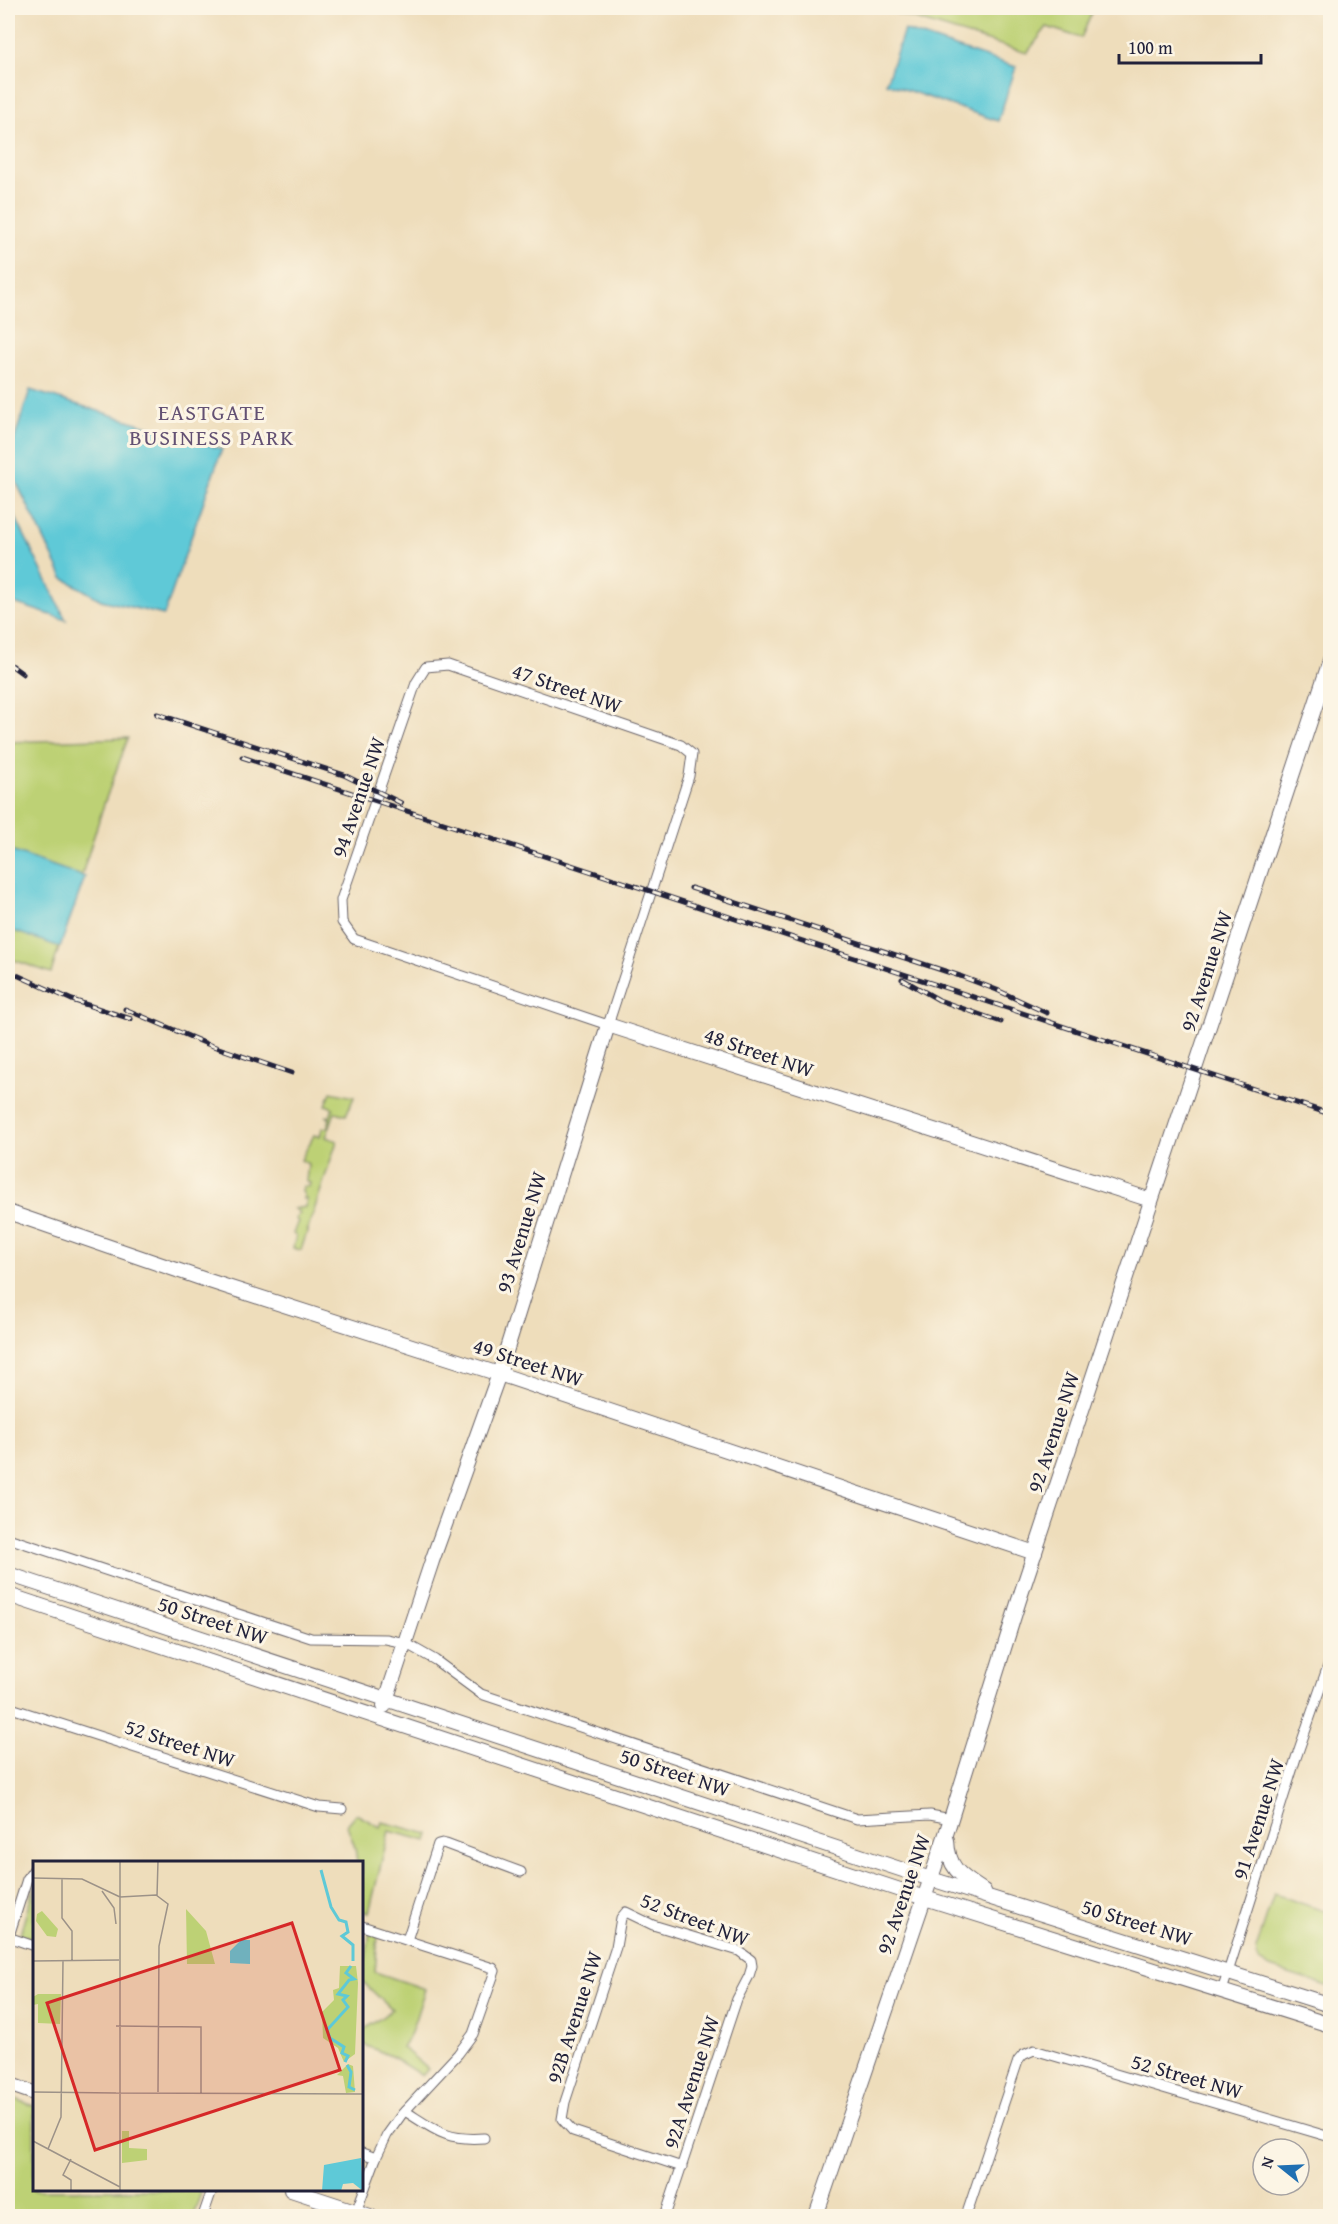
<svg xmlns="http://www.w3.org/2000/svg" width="1338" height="2224" font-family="'Gentium Book Plus',serif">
  <rect width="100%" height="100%" fill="#fcf5e5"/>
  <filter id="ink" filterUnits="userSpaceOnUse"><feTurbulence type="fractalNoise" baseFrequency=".0167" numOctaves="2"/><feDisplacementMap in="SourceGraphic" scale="12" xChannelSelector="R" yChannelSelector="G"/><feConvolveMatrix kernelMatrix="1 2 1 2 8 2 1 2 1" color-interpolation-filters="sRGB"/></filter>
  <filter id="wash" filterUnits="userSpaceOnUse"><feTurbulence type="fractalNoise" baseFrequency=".008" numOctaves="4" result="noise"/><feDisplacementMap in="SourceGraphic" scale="24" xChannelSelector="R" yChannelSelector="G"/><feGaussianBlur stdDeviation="1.35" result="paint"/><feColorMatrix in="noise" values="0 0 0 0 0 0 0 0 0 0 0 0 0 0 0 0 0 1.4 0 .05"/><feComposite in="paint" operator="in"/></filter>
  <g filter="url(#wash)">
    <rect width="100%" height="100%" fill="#edb"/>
    <g fill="#bdd175" stroke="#707a58" stroke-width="1.5">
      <path d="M879,8H1094L1081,38L1047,27L1027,53Z"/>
      <path d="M128,738L104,804L51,973L8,958V742Z"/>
      <path d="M331,1092L354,1097L346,1115L335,1112L326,1137L337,1141L301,1250L293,1248L296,1236L293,1234L298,1221L295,1219L300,1213L294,1209L305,1207L307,1199H304V1194L302,1192L303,1186L309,1187L310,1183L306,1181L308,1164L301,1160L302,1158L314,1135L320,1137L322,1128H327L330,1119L326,1116L330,1117L333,1108L326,1105Z"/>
      <path d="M356,1814L380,1827L382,1822L429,1834L427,1841L389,1831L369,1913L362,1911V1862H357L355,1848L347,1825Z"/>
      <path d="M34,1887V1939L20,1934Z"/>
      <path d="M1274,1894L1330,1913V1987L1270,1968L1258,1960L1256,1949Z"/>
      <path d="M370,1932L378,1935L375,1972L425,1989L411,2033L402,2047L428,2069L422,2076L391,2056L362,2044V2031L392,2010L362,1981Z"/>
      <path d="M8,2096L34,2106V2190H202L193,2216H8Z"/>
    </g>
    <g fill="#5ec9d7" stroke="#407689" stroke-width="1.5">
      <path d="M904,30L1016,67L998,121L886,83Z"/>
      <path d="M30,390L222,449L164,615L101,600L63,578L8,465V459Z"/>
      <path d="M8,502L66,620L8,601Z"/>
      <path d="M8,850L85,877L60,947L8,929Z"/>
    </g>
  </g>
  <g filter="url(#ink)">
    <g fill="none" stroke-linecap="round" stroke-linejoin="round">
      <defs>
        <g id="street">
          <path d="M448,665L681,745L692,754L689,776L608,1025L354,939L342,922L341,900L416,683L426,667Z"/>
          <path d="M8,1538L311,1638L386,1639L405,1643L435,1660L481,1694L857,1819L930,1815L951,1819"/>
          <path d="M8,1707L319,1807L342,1809"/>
          <path d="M8,1937L34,1946"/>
          <path d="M8,1939L27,1879L34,1869"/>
          <path d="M407,1940L438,1844L442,1843L446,1844L521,1872"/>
          <path d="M1222,1991L1296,1758L1330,1660"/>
          <path d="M405,2111C435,2130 446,2141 484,2138"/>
          <path d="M362,2153L376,2158"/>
          <path d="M356,2212L376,2158L387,2135L402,2114L458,2054L473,2034L495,1971L493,1968L362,1926"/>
          <path d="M203,2216L212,2190"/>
          <path d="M665,2216L737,1999L749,1976L752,1966L751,1960L739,1951L653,1925L626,1912L621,1918L616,1947L565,2102L562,2119L573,2131L682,2167"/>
          <path d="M966,2216L1018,2061L1023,2055L1034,2050L1330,2137"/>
        </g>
        <g id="secondary">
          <path d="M8,1212L206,1280L499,1374L1035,1553"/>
          <path d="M8,1574L909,1872L1330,2005"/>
          <path d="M8,1595L909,1893L1330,2025"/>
          <path d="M384,1706L432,1561L499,1374L608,1025L1151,1200"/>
          <path d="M947,1840C948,1869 961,1876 984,1891"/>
          <path d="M8,2084L34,2093"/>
          <path d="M291,2190L370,2216"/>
          <path d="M816,2216L947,1831L1019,1600L1330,661"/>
        </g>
      </defs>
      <use href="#street" stroke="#696368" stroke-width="11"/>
      <use href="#secondary" stroke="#696368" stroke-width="16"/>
      <use href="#street" stroke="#fff" stroke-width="9"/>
      <use href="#secondary" stroke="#fff" stroke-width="14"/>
      <defs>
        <g id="rail">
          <path d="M8,663L23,674"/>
          <path d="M157,714L344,775L401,803"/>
          <path d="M242,757L1330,1114"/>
          <path d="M691,888L960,976L997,990L1047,1013"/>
          <path d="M8,971L72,1000L131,1019"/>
          <path d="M902,979L939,1000L1001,1022"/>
          <path d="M125,1009L207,1044L292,1073"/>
        </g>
      </defs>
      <use href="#rail" stroke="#22223b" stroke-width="5"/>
      <use href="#rail" stroke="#fcf5e5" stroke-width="3" stroke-dasharray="9" stroke-linecap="butt"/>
    </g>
  </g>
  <g text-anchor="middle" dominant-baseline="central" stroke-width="6" stroke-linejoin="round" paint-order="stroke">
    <g font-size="21" fill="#22223b" stroke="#fcf5e5">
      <text transform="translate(567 688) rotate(19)">47 Street NW</text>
      <text transform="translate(358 797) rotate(-71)">94 Avenue NW</text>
      <text transform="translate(1206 971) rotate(-72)">92 Avenue NW</text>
      <text transform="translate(759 1052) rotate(19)">48 Street NW</text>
      <text transform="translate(521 1232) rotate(-73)">93 Avenue NW</text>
      <text transform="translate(528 1362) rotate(18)">49 Street NW</text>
      <text transform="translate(1053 1432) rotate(-72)">92 Avenue NW</text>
      <text transform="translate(213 1620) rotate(18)">50 Street NW</text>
      <text transform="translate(180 1743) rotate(18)">52 Street NW</text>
      <text transform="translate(675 1772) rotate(18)">50 Street NW</text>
      <text transform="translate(1258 1819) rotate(-72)">91 Avenue NW</text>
      <text transform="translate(903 1894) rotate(-71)">92 Avenue NW</text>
      <text transform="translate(695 1919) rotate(21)">52 Street NW</text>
      <text transform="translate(1137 1922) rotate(17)">50 Street NW</text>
      <text transform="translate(574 2017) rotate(-72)">92B Avenue NW</text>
      <text transform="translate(1187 2076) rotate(16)">52 Street NW</text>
      <text transform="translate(691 2082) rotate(-72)">92A Avenue NW</text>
    </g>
    <g font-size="22" letter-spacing="1.5" fill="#635173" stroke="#fcf5e5">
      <text x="212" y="412">EASTGATE<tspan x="212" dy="25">BUSINESS PARK</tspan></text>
    </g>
  </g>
  <g transform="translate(33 1861)">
    <rect width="330" height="330" fill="#edb"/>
    <path d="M153,48L173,70L182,103H154ZM9,50L25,68L23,76L14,75L3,60L4,53ZM307,105H323L325,122L322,193L311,201L305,187L290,177L289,151L301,139L300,129L306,127ZM5,133H28L27,163L5,162V143L0,144V136ZM315,203L320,205L322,231L313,232L310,215L304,214ZM89,270H96V287L114,288V299L89,302Z" fill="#bdd175"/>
    <path d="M208,79H217V103L197,102V90ZM328,297L330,330L320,322L310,323L308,330H289L291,304Z" fill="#5ec9d7"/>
    <path fill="none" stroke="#5ec9d7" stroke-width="3" d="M288,9L298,46L306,59L313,61L315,71L309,75L320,84V100M312,201L315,195L309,192L311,186L297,177L294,169L315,146L310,139L314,135L305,133L316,119L321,118L313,112L318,105M314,204L318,211L316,226L322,229"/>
    <path fill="none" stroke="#9c9288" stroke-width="1.5" d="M87,0V330M0,17L49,18L87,36M29,17V57L39,70V100M69,30L81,47L83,63M124,35L125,0M87,36L123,34L135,43L126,85L125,231M0,100L86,99M83,165L168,166V232M0,231L83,232M83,232L330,233M0,280L87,326M15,288L28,256L30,100M38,330V319L30,314L38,298"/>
    <path fill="#d62828" fill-opacity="0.15" stroke="#d62828" stroke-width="3" d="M259,62L307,209L62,289L14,142Z"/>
    <rect width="330" height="330" fill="none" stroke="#22223b" stroke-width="3"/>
  </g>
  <rect width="1338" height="2224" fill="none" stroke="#fcf5e5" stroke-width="30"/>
  <g transform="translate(1281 2167) rotate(288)"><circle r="28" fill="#fcf5e5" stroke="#a5a1a1" stroke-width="1.5"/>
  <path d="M0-4.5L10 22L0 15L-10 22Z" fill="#1f6fb2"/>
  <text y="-9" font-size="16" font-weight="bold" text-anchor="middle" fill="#22223b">N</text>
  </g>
  <path d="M1119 54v9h142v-9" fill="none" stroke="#22223b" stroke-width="3"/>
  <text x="1128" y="54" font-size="18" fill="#22223b" stroke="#fcf5e5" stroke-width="4.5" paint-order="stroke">100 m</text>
</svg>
